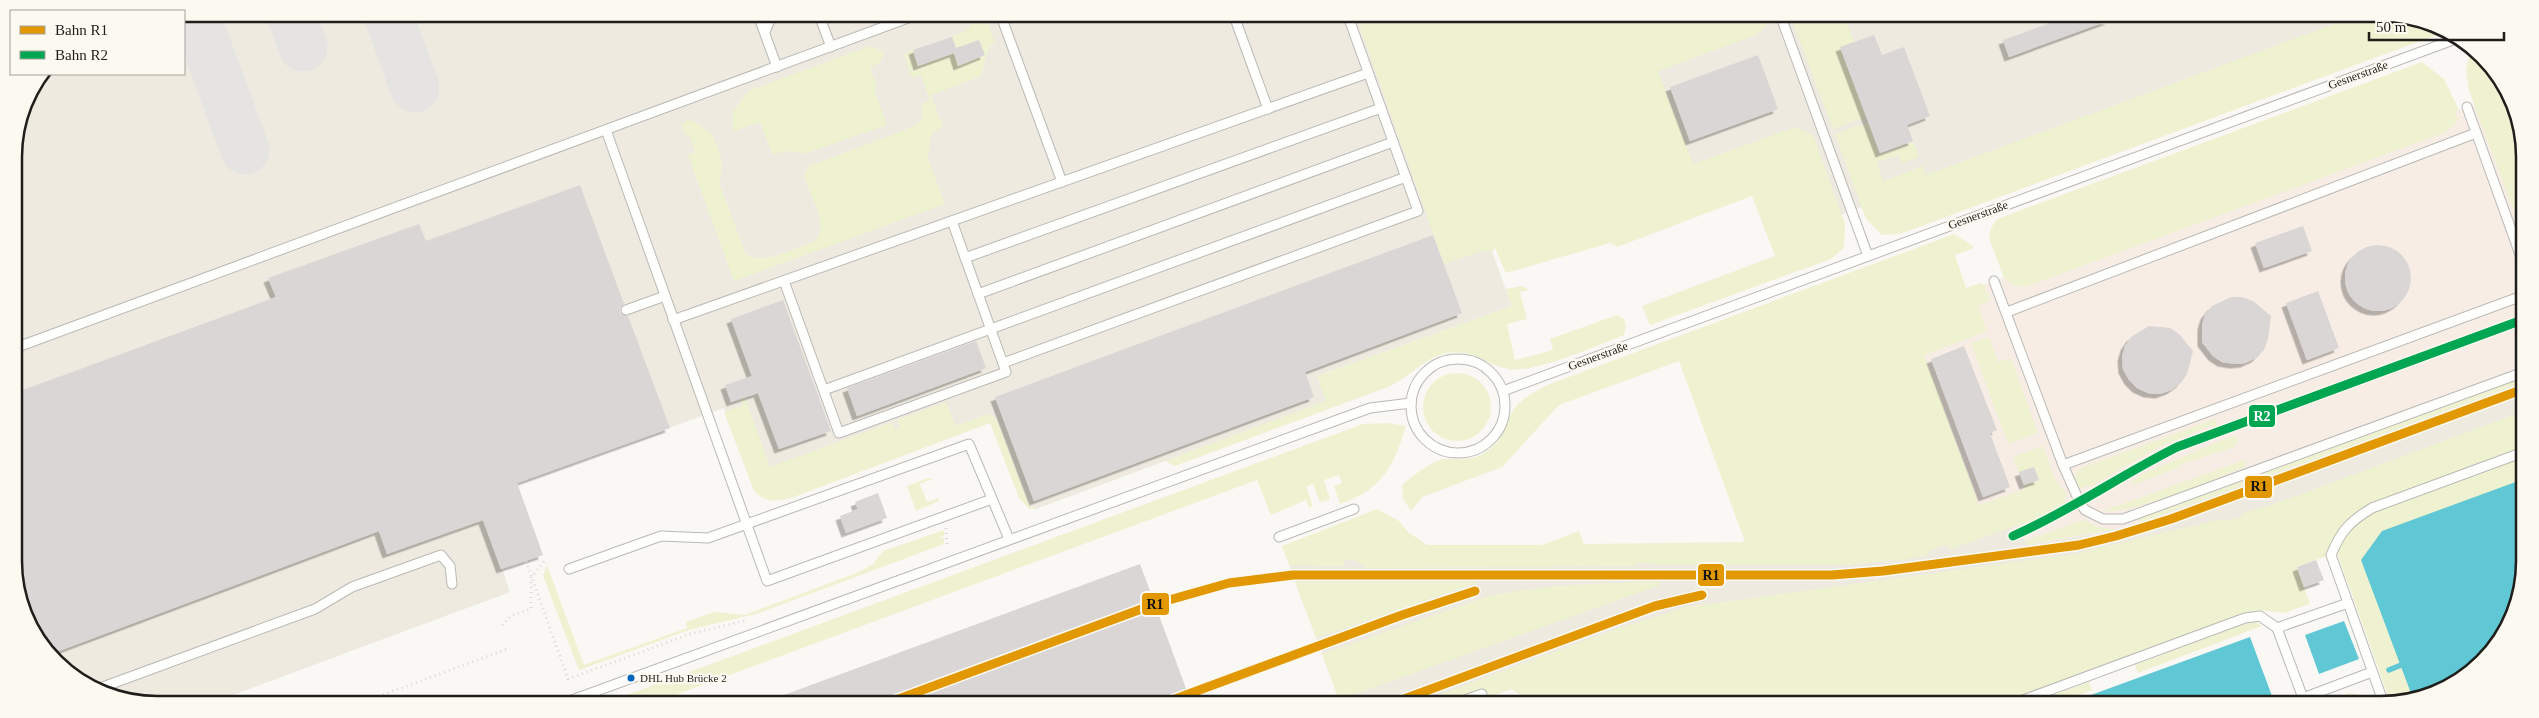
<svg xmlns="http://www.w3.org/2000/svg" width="2539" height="718" font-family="'Times New Roman',serif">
  <defs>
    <filter id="shadow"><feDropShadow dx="-4.5" dy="4.5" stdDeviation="0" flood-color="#0004"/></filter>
  </defs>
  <rect width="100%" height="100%" fill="#f9f8f4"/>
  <path fill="#f7ede5" d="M2505,93L2523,129L2521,382L2139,523L2099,533L2027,545L2010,495L1949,516L1878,324Z"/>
  <g fill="#eeeae0">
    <path d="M184,14L2372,18L1835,217L1801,140L1495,247L1492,252L1512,306L1317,376L1327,401L1036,509L1029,505L996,418L897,449L751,478L724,408L517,483L543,555L502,569L510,592L220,700L120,699L56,662L16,589L14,148L25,102L44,74H184Z"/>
    <path d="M2521,382V424L2107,578L1687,624L1475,702H1333L1339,699L1282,546L1370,553L1850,554L2010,495L2027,545L2099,533L2139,523Z"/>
  </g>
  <g fill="#eff2d1">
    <path d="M981,16H985L995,43L989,46L981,76L931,95L943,127L932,132L928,158L945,204L734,281L688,155L695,152L689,134L685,135L681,124L688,120L696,122L713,135L722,161L720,185L745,252C759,269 796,247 814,241C830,226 811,197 805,180L804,175L809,166L915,126C923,120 924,114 921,104L930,101L921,75L912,78L904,54L913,50L918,65L957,52L952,37L969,29L973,18Z"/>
    <path d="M1356,16L1768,17L1766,26L1756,35L1658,71L1693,164L1795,127L1813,135L1845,224L1844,248L1831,259L1650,325L1642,306L1775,256L1752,196L1617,247L1610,243L1506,273L1495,248L1492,252L1482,251L1444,264Z"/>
    <path d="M1791,17H1845L1854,42L1840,47L1866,117L1833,129Z"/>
    <path d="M2350,18L2419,19L2442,33L1900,234L1882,235L1866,219L1835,134L1868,122L1879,155L1914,142L1919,157L1902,163L1899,155L1877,162L1883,181L1923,166L1926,175Z"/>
    <path d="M870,46L884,52L880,63L870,67L877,87L874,89L887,125L804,154L790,151L772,154L760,122L734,131L732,120L734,110L748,91Z"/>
    <path d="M2470,50L2489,62L2523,129L2522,232L2469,91L2466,71Z"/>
    <path d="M2422,62L2444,79L2459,110L2455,112L2458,119L2455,124L2446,132L2025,287L2013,285L2004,278L1989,238L1991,228L1997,219Z"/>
    <path d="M1954,234L1973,246L1974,248L1955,255L1966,288L1980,283L1985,285V293H1989V301L1978,306L1987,331L1924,355L1979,505L2025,489L2013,457L2043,446L2055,479L2068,496L2065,497V504C2054,508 2023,527 2015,526L1951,549L1945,545L1930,550L1927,555L1906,559L1904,561L1897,560L1849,565H1655L1653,563H1639L1635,566L1367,568L1356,561L1345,560L1343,566L1289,565L1282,546L1377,509L1399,521L1408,532L1427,545H1542L1579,531L1584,544L1745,542L1679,361L1559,405L1502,467L1422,497L1411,511L1403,499L1402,485C1411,477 1433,460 1445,459C1460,459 1472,461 1486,452C1502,442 1503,429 1511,414C1519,399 1535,391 1550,384Z"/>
    <path d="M1522,286L1529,290L1520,292L1527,319L1507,324L1515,360L1553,350L1550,339L1617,315L1624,319L1626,325L1624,335C1598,345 1534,374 1508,369C1485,365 1476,349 1447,353C1425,357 1409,378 1388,387L1175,466L1165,461L1326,401L1317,376L1512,306L1506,289Z"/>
    <path d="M1989,337L1998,362L2011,358L2038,433L2008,444L1971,343Z"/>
    <circle cx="1457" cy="407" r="34"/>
    <path d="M2521,378V383L2139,523L2138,519Z"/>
    <path d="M745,397L770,467L892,422L895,430L900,428L897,420L946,402L956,426L987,414L996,418L1029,505L1036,509H1029L1019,498L990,423L794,497C778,502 767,504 754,491L724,412L743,405L741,399Z"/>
    <path d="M2521,412V448L2370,504L2342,525L2333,541L2327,556L2297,567L2310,604L2284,613L2258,610L2247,612L1999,703L1532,702L1511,689L1475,702H1467V695C1456,695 1447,691 1439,702H1420L1619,628L1686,607L2074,554L2222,519L2226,521L2241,517L2243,513L2277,503Z"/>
    <path d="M2215,419L2218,427L2210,426L2159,447L2090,487L2086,486L2079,489C2074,481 2074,476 2079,469Z"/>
    <path d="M1387,423L1406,426C1393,467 1383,489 1340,504L1334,486L1342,483L1339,475L1324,480L1330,500L1320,502L1313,484L1306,487L1313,506L1309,508L1306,500L1271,515L1257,480L659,701L613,700L1363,424Z"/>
    <path d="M2235,435L2238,443L2232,448L2181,464L2178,468L2133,485L2131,482L2144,473Z"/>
    <path d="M2521,456L2520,598L2501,640L2469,674L2391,704L2337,553C2342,535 2354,526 2369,514Z"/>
    <path d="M2244,460L2246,466L2242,468C2208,481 2137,514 2103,511Z"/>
    <path d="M928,478L933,479L920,484L927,502L939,498V501L916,511L907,486Z"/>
    <path d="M2083,520L2098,527L2115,529L2027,545L2025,541Z"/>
    <path d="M944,530V536L939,538H944V544L756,614L689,630L579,670L543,576L547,565L584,665L687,628L686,622L714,612L745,615L859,572L873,564L883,551Z"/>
    <path d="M1295,582H1479L1316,638Z"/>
    <path d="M1659,582L1660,585L1339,700L1322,654L1486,597C1544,584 1601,583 1659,582Z"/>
    <path d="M2256,622L2262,626L2138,673L2135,665L2245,623Z"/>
    <path d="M2089,682L2092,690L2056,703H2032Z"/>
    <path d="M2350,693L2367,697L2374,704H2327L2341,695Z"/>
  </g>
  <g fill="#60c8d4">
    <path d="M2521,480L2520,598L2501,640L2469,674L2412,696L2361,560L2382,531Z"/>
    <path d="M2344,621L2359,659L2319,674L2305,635Z"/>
    <path d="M2250,637L2275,704L2069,703Z"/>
  </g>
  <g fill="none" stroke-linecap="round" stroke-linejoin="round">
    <path stroke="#60c8d4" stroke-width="5.5" d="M2389,670L2406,663"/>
    <g stroke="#e5e4e2" stroke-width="49">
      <path d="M195,14L245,150"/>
      <path d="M291,14L303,47"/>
      <path d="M388,14L415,88"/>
    </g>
  </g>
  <g fill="#d9d6d5" filter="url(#shadow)">
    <path d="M2064,18L2110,20L2009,57L2003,40Z"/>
    <path d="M1874,35L1882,55L1904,47L1930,116L1907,125L1913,141L1880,153L1840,47Z"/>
    <path d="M952,37L956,48L979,40L985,55L958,66L954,53L918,66L913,50Z"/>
    <path d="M1758,55L1778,109L1690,141L1670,87Z"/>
    <path d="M580,185L624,304L620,308V313L628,316L670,428L517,483L543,555L501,569L483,520L387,554L379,531L51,654L16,589L15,393L276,297L268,278L419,224L426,241Z"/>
    <path d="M2303,226L2312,251L2264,268L2255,243Z"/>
    <path d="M1433,235L1462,313L1305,372L1314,397L1034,501L995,397Z"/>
    <circle cx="2378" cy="278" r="33"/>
    <path d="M2318,291L2339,348L2307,360L2286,303Z"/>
    <path d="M2231,297H2242L2253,301L2271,316L2268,339L2264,350L2256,358L2245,363L2234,364L2222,362L2213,356L2202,342V325L2205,315L2212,306Z"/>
    <path d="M783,300L831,431L779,449L758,393L731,402L725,385L752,376L731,319Z"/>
    <path d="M2149,326L2170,328L2179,334L2193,351L2187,374L2181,383L2171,390L2160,394L2148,393L2137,388L2129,380L2123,369L2122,357L2125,346L2131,337Z"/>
    <path d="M976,341L986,368L857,416L847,388Z"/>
    <path d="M1964,346L1997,430L1990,433L2010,487L1983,497L1931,359Z"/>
    <path d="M2034,467L2039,480L2024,485L2019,472Z"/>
    <path d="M878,493L887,518L846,533L840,516L858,509L855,502Z"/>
    <path d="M2316,560L2324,580L2304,587L2297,567Z"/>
    <path d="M1140,564L1191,702L774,701L773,699Z"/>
  </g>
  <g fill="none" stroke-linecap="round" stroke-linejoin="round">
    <defs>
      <g id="service">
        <path d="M758,15L777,67"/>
        <path d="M819,15L831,47"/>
        <path d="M1001,16L1062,182"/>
        <path d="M1234,16L1268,109"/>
        <path d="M1781,17L1868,256"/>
        <path d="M765,32L771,18L775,15"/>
        <path d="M2467,107L2522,260"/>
        <path d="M606,130L767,581L992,499"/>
        <path d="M965,258L1381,108"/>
        <path d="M784,281L839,433L1006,372L952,221"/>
        <path d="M1994,281L2063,465L2080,503L2085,510L2103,519H2123L2521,373"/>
        <path d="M978,294L1393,142"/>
        <path d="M626,310L665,296"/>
        <path d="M2007,312L2476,133"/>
        <path d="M673,320L1368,73"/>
        <path d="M15,348L916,15"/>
        <circle cx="1458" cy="406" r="47"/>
        <path d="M1003,363L1418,211L1348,16"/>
        <path d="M824,390L1406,177"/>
        <path d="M1503,391L2453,40"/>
        <path d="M2063,465L2522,296"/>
        <path d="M1279,537L1354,509"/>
        <path d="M569,569L661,536L708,538L969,444L1009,539"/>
        <path d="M2277,628L2303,698"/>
        <path d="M100,688L315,609L352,587L441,555L450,566L452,584"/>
        <path d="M572,700L1370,408L1411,403"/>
        <path d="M1459,702L1482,694"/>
        <path d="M2015,703L2245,618L2260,616L2277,628L2348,603"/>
        <path d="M2305,704L2303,698L2372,672"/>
        <path d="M2384,704L2331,555C2341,531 2349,522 2372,508L2521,453"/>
      </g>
    </defs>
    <use href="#service" stroke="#bab9b5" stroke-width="11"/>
    <g stroke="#d9d9d7" stroke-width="3" stroke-dasharray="1 4" stroke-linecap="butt">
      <path d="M946,528L947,547"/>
      <path d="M526,561L568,679L690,634L748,620"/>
      <path d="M502,625L511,616L531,609V578L545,560"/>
      <path d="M369,700L510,648"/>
    </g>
    <use href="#service" stroke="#fefefd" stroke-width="9"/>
    <defs>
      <g id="rail-1">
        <path d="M893,701L1155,604L1229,583L1293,575H1832L1883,571L2079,545L2116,536L2171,519L2521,390"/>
        <path d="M1167,702L1402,615L1475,591"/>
        <path d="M1396,702L1655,606L1702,595"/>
      </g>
      <path id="rail-2" d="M2013,536C2070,511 2121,475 2177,447L2522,320"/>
    </defs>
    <use href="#rail-1" stroke="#fcf9f1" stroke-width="12"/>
    <use href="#rail-2" stroke="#fcf9f1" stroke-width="12"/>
    <use href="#rail-1" stroke="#e19803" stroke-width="9"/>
    <use href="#rail-2" stroke="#00a651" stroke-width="9"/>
  </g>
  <circle fill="#0065bd" stroke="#fcf9f1" stroke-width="2" cx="631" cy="678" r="4.5"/>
  <g text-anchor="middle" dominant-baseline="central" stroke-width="4.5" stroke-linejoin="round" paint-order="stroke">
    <g font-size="11" fill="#1f1e1b" stroke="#fcf9f1" text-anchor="start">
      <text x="640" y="678">DHL Hub Brücke 2</text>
    </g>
    <g font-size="12" fill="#1f1e1b" stroke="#fcf9f1">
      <text transform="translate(2358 75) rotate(-20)">Gesnerstraße</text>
      <text transform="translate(1978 215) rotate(-20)">Gesnerstraße</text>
      <text transform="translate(1598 356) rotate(-20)">Gesnerstraße</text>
    </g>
  </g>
  <path d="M0 0H2539V718H0ZM157 22H2381A135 135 0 0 1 2516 157V561A135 135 0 0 1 2381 696H157A135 135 0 0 1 22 561V157A135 135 0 0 1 157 22Z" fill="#fcf9f1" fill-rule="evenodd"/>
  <path fill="none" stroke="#1f1e1b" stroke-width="2.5" d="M157 22H2381A135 135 0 0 1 2516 157V561A135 135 0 0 1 2381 696H157A135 135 0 0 1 22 561V157A135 135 0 0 1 157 22Z"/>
  <g stroke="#fcf9f1" stroke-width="2">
    <rect x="2248" y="404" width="28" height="24" rx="5" fill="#00a651"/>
    <rect x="2244" y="475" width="29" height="24" rx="5" fill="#e19803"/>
    <rect x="1697" y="563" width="28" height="24" rx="5" fill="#e19803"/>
    <rect x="1141" y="592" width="29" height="24" rx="5" fill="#e19803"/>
  </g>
  <g font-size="14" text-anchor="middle" font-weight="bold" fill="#fff">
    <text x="2262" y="421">R2</text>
  </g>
  <g font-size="14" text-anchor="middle" font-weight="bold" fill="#111">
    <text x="2259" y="491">R1</text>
    <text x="1711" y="580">R1</text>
    <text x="1155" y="609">R1</text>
  </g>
  <rect x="10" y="10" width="175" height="65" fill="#fcf9f1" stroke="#a4a19b"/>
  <rect x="20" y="26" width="25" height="8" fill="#e19803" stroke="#a4a19b"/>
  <text x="55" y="35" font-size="15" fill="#1f1e1b">Bahn R1</text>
  <rect x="20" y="51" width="25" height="8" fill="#00a651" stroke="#a4a19b"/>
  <text x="55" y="60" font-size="15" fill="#1f1e1b">Bahn R2</text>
  <path d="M2369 32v8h135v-8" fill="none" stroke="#1f1e1b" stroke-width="2.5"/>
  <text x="2376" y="32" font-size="15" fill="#1f1e1b" stroke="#fcf9f1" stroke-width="4" paint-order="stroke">50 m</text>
</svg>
